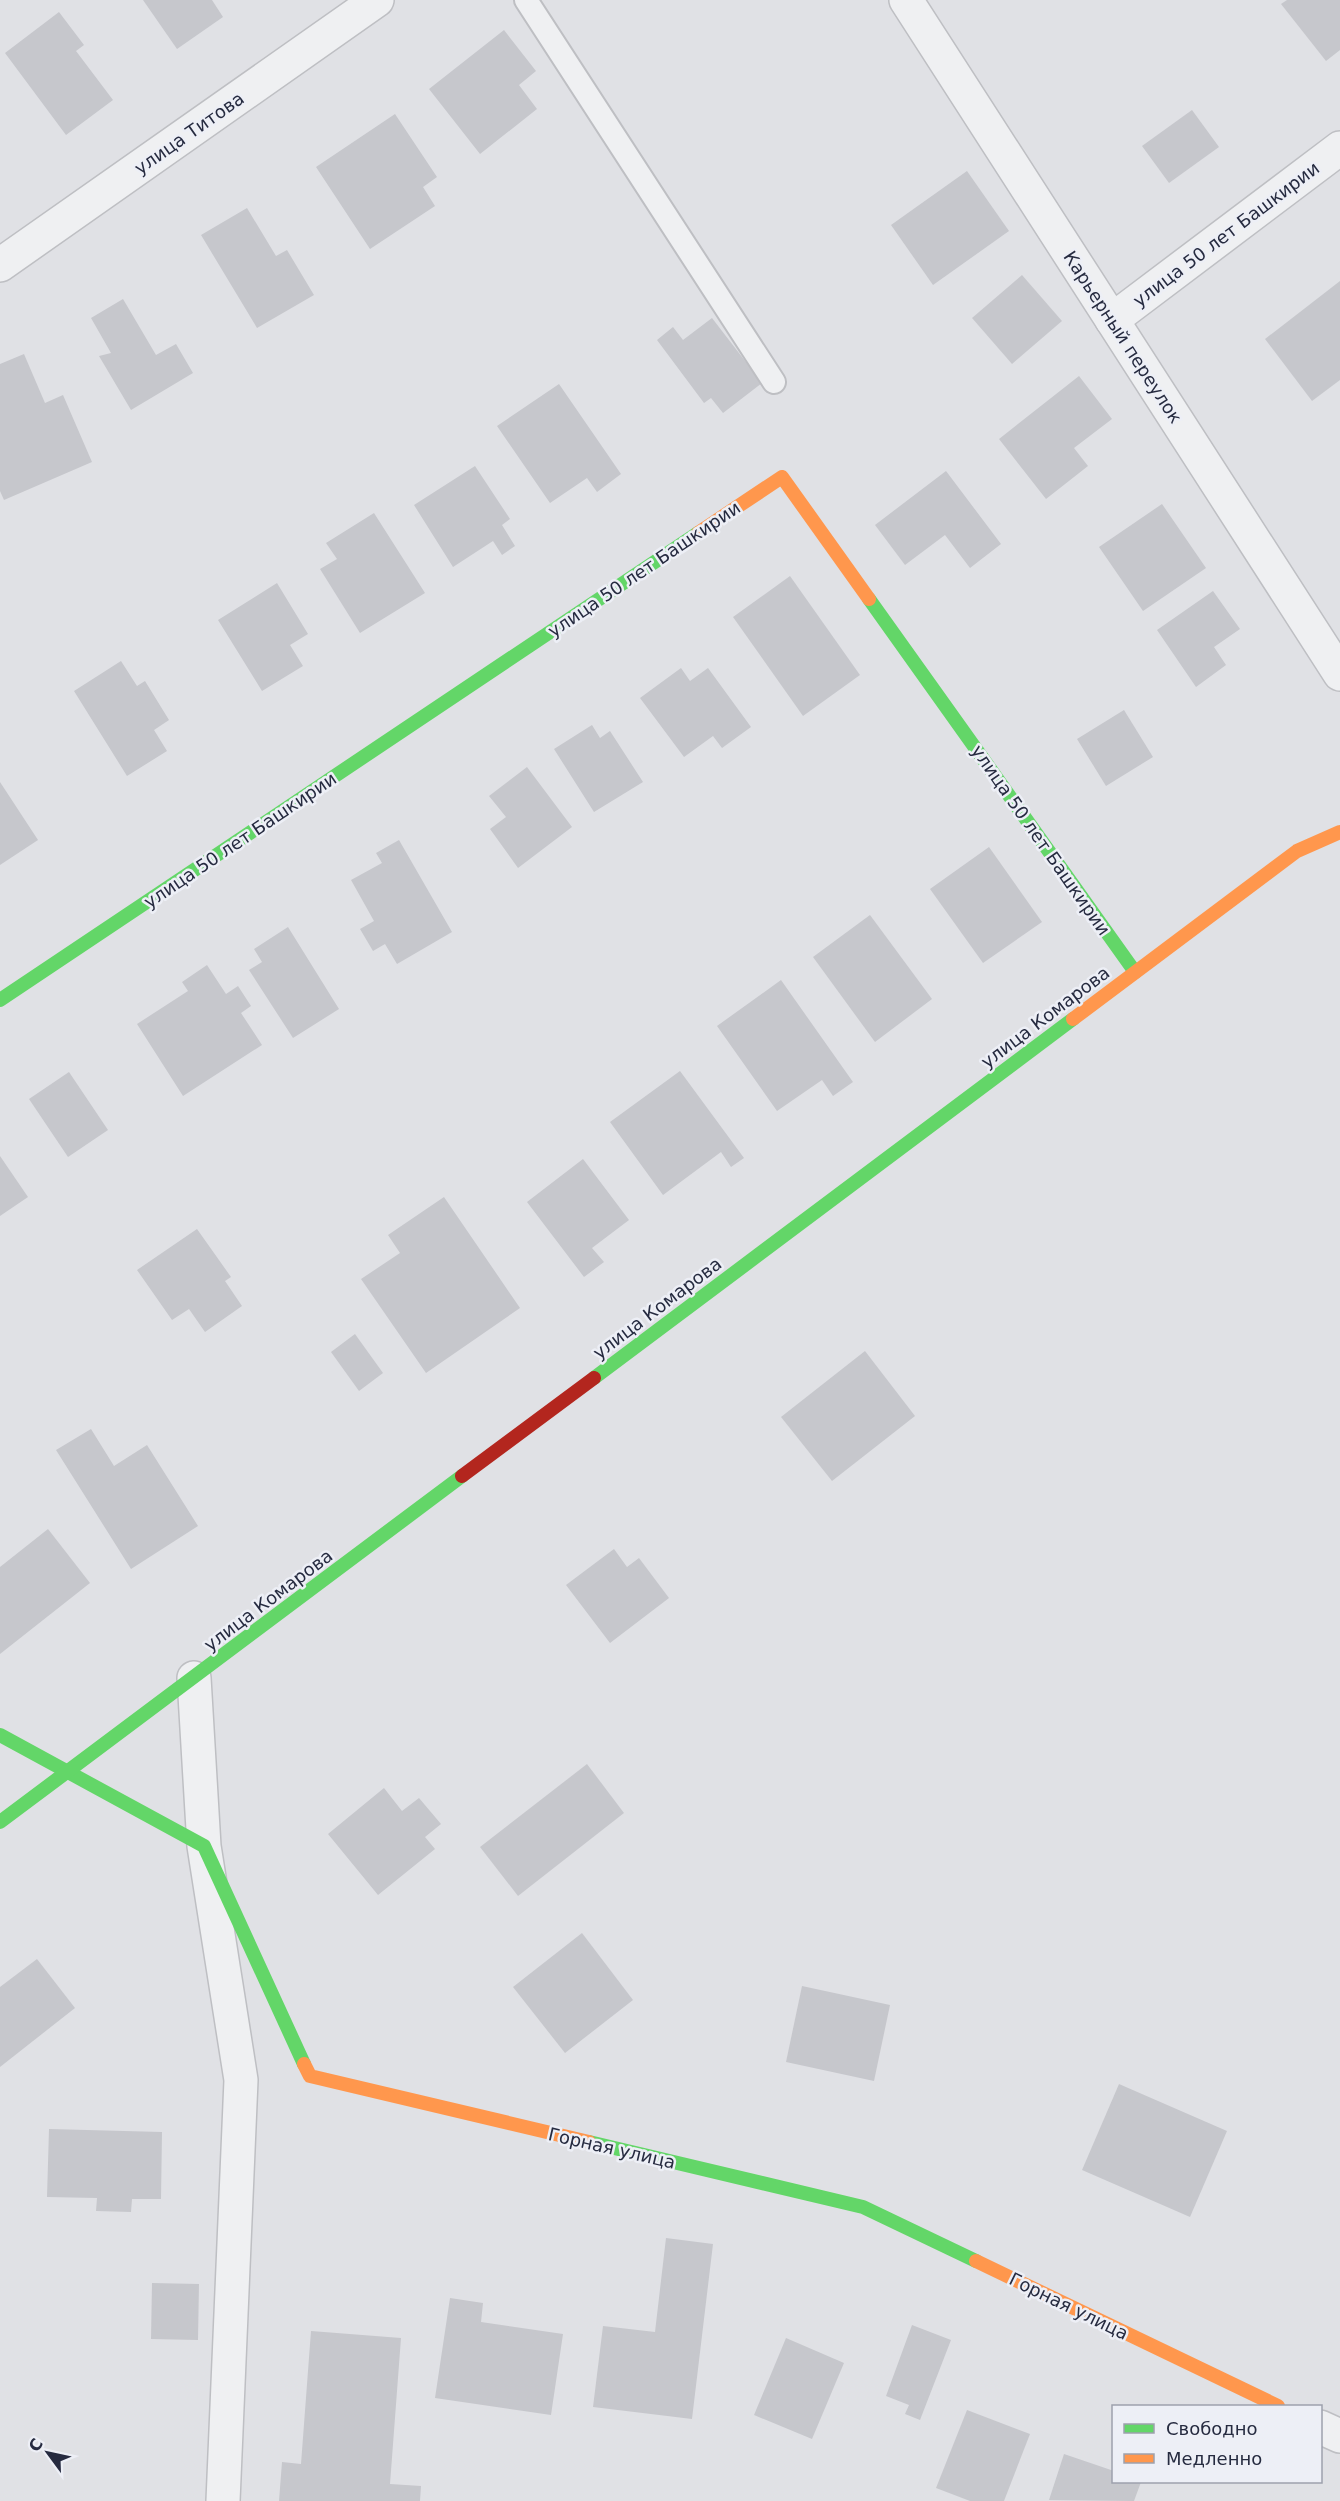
<svg xmlns="http://www.w3.org/2000/svg" width="1340" height="2501" font-family="'DejaVu Sans',sans-serif">
  <rect width="100%" height="100%" fill="#e0e1e5"/>
  <g fill="#c6c7cc">
    <path d="M143,0H212L223,17L177,49Z"/>
    <path d="M1287,0H1340V50L1326,61L1281,4Z"/>
    <path d="M59,12L84,45L76,51L113,100L66,135L5,53Z"/>
    <path d="M504,30L536,71L519,85L537,109L480,154L429,89Z"/>
    <path d="M1192,110L1219,147L1169,183L1142,146Z"/>
    <path d="M395,114L437,177L423,187L435,206L370,249L316,167Z"/>
    <path d="M967,171L1009,231L933,285L891,225Z"/>
    <path d="M247,208L276,256L287,250L314,295L257,328L201,235Z"/>
    <path d="M1022,275L1062,321L1012,364L972,318Z"/>
    <path d="M1340,281V380L1312,401L1265,339Z"/>
    <path d="M123,299L156,355L176,344L193,373L131,410L99,356L111,353L91,318Z"/>
    <path d="M712,318L762,383L723,413L711,398L704,403L657,340L673,327L683,340Z"/>
    <path d="M24,354L45,403L63,395L92,462L4,500L0,491V364Z"/>
    <path d="M1079,376L1112,419L1074,448L1088,466L1046,499L999,439Z"/>
    <path d="M559,384L621,474L597,492L587,478L550,503L497,426Z"/>
    <path d="M475,466L510,519L502,525L515,546L502,555L493,541L453,567L414,505Z"/>
    <path d="M946,471L1001,544L970,568L945,535L905,565L875,525Z"/>
    <path d="M1162,504L1206,568L1143,611L1099,547Z"/>
    <path d="M374,513L425,593L360,633L320,569L337,559L326,543Z"/>
    <path d="M790,576L860,675L803,716L733,617Z"/>
    <path d="M277,583L308,634L290,645L303,666L262,691L218,620Z"/>
    <path d="M1213,591L1240,629L1214,647L1226,665L1196,687L1157,630Z"/>
    <path d="M121,661L137,686L145,681L169,720L154,730L167,751L127,776L74,691Z"/>
    <path d="M681,668L690,681L708,668L751,727L722,748L713,736L684,757L640,698Z"/>
    <path d="M1124,710L1153,757L1106,786L1077,739Z"/>
    <path d="M592,725L600,738L610,731L643,782L594,812L554,749Z"/>
    <path d="M527,767L572,827L518,868L490,829L506,817L489,796Z"/>
    <path d="M0,782L38,840L0,865Z"/>
    <path d="M399,840L452,932L397,964L385,944L373,951L360,929L374,921L351,880L382,863L376,853Z"/>
    <path d="M989,847L1042,922L983,963L930,889Z"/>
    <path d="M870,915L932,999L875,1042L813,957Z"/>
    <path d="M288,927L339,1009L293,1038L249,970L262,962L254,949Z"/>
    <path d="M207,965L226,994L238,986L251,1006L241,1013L262,1045L183,1096L137,1024L188,991L182,982Z"/>
    <path d="M781,980L853,1082L833,1096L822,1080L777,1111L717,1026Z"/>
    <path d="M680,1071L744,1158L731,1167L721,1152L663,1195L610,1122Z"/>
    <path d="M69,1072L108,1130L68,1157L29,1099Z"/>
    <path d="M0,1156L28,1197L0,1216Z"/>
    <path d="M583,1159L629,1220L592,1248L604,1262L584,1277L527,1202Z"/>
    <path d="M444,1197L520,1308L426,1373L361,1279L400,1253L388,1235Z"/>
    <path d="M197,1229L231,1277L225,1281L242,1306L205,1332L189,1309L172,1320L137,1270Z"/>
    <path d="M355,1334L383,1373L359,1391L331,1352Z"/>
    <path d="M865,1351L915,1416L832,1481L781,1417Z"/>
    <path d="M91,1429L114,1466L147,1445L198,1526L131,1569L56,1450Z"/>
    <path d="M48,1529L90,1583L0,1654V1567Z"/>
    <path d="M614,1549L627,1567L639,1558L669,1598L610,1643L566,1585Z"/>
    <path d="M587,1764L624,1813L518,1896L480,1847Z"/>
    <path d="M384,1788L402,1811L419,1798L441,1824L425,1837L435,1849L378,1895L328,1834Z"/>
    <path d="M582,1933L633,2000L565,2053L513,1987Z"/>
    <path d="M37,1959L75,2008L0,2067V1987Z"/>
    <path d="M802,1986L890,2005L874,2081L786,2062Z"/>
    <path d="M1119,2084L1227,2131L1190,2217L1082,2170Z"/>
    <path d="M49,2129L162,2132L161,2199H132L131,2212L96,2211L97,2198L47,2197Z"/>
    <path d="M666,2238L713,2244L692,2419L593,2407L603,2326L655,2332Z"/>
    <path d="M152,2283L199,2284L198,2340L151,2339Z"/>
    <path d="M450,2298L483,2303L481,2322L563,2334L551,2415L435,2398Z"/>
    <path d="M912,2325L951,2340L920,2420L905,2414L909,2405L886,2396Z"/>
    <path d="M311,2331L401,2338L390,2484L421,2486L420,2501H279L282,2462L301,2464Z"/>
    <path d="M786,2338L844,2363L812,2439L754,2415Z"/>
    <path d="M967,2410L1030,2434L1004,2501H970L936,2488Z"/>
    <path d="M1064,2454L1114,2471V2482H1141L1134,2501L1049,2500Z"/>
  </g>
  <g fill="none" stroke-linecap="round" stroke-linejoin="round">
    <defs>
      <path id="lane" d="M526,0L774,382"/>
      <g id="street">
        <path d="M906,0L1340,674"/>
        <path d="M0,265L377,0"/>
        <path d="M1112,320L1340,148"/>
        <path d="M194,1678L204,1846L241,2080L223,2501"/>
        <path d="M1320,2427L1340,2436"/>
      </g>
    </defs>
    <use href="#lane" stroke="#bebfc3" stroke-width="26"/>
    <use href="#street" stroke="#bebfc3" stroke-width="36"/>
    <use href="#lane" stroke="#eff0f2" stroke-width="22"/>
    <use href="#street" stroke="#eff0f2" stroke-width="33"/>
    <g stroke="#63d668" stroke-width="14">
      <path d="M869,599L1135,972"/>
      <path d="M0,1000L698,533"/>
      <path d="M594,1378L1073,1019"/>
      <path d="M0,1735L204,1846L304,2064"/>
      <path d="M0,1822L462,1476"/>
      <path d="M589,2142L863,2207L976,2261"/>
    </g>
    <g stroke="#ff974d" stroke-width="14">
      <path d="M698,533L782,477L869,599"/>
      <path d="M1073,1019L1297,851L1340,832"/>
      <path d="M304,2064L310,2076L589,2142"/>
      <path d="M976,2261L1278,2406"/>
    </g>
    <path stroke="#b3261e" stroke-width="14" d="M462,1476L594,1378"/>
  </g>
  <g text-anchor="middle" dominant-baseline="central" stroke-width="5" stroke-linejoin="round" paint-order="stroke">
    <g font-size="18" fill="#262b40" stroke="#edeff6">
      <text transform="translate(189 133) rotate(-35)">улица Титова</text>
      <text transform="translate(1226 234) rotate(-37)">улица 50 лет Башкирии</text>
      <text transform="translate(1123 337) rotate(57)">Карьерный переулок</text>
      <text transform="translate(644 569) rotate(-34)">улица 50 лет Башкирии</text>
      <text transform="translate(240 840) rotate(-34)">улица 50 лет Башкирии</text>
      <text transform="translate(1041 840) rotate(55)">улица 50 лет Башкирии</text>
      <text transform="translate(1045 1017) rotate(-37)">улица Комарова</text>
      <text transform="translate(657 1308) rotate(-37)">улица Комарова</text>
      <text transform="translate(268 1600) rotate(-37)">улица Комарова</text>
      <text transform="translate(612 2148) rotate(13)">Горная улица</text>
      <text transform="translate(1069 2306) rotate(26)">Горная улица</text>
    </g>
  </g>
  <rect x="1112" y="2405" width="210" height="78" fill="#edeff6" stroke="#9da1ad" stroke-width="1.5"/>
  <rect x="1124" y="2424" width="30" height="9" fill="#63d668" stroke="#9da1ad" stroke-width="1.5"/>
  <text x="1166" y="2435" font-size="18" fill="#262b40">Свободно</text>
  <rect x="1124" y="2454" width="30" height="9" fill="#ff974d" stroke="#9da1ad" stroke-width="1.5"/>
  <text x="1166" y="2465" font-size="18" fill="#262b40">Медленно</text>
  <g transform="translate(48 2453) rotate(303)" stroke="#edeff6" stroke-width="4.5" paint-order="stroke">
  <path d="M0-4.5L10 22L0 15L-10 22Z" fill="#262b40"/>
  <text y="-9" font-size="16" font-weight="bold" text-anchor="middle" fill="#262b40">С</text>
  </g>
</svg>
